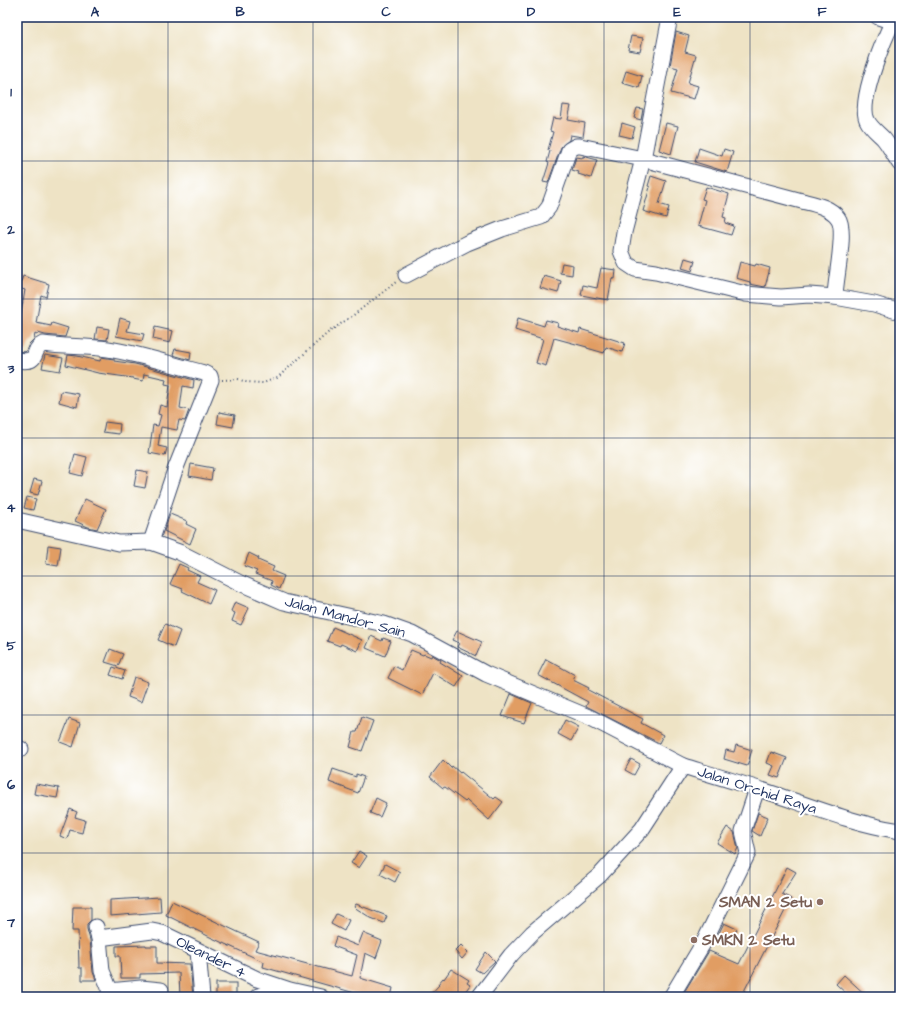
<svg xmlns="http://www.w3.org/2000/svg" width="917" height="1014" font-family="'Architects Daughter',sans-serif">
  <rect width="100%" height="100%" fill="#fff"/>
  <filter id="ink" filterUnits="userSpaceOnUse"><feTurbulence type="fractalNoise" baseFrequency=".025" numOctaves="2"/><feDisplacementMap in="SourceGraphic" scale="8" xChannelSelector="R" yChannelSelector="G"/><feConvolveMatrix kernelMatrix="1 2 1 2 8 2 1 2 1" color-interpolation-filters="sRGB"/></filter>
  <filter id="wash" filterUnits="userSpaceOnUse"><feTurbulence type="fractalNoise" baseFrequency=".012" numOctaves="4" result="noise"/><feDisplacementMap in="SourceGraphic" scale="16" xChannelSelector="R" yChannelSelector="G"/><feGaussianBlur stdDeviation="0.9" result="paint"/><feColorMatrix in="noise" values="0 0 0 0 0 0 0 0 0 0 0 0 0 0 0 0 0 1.4 0 .05"/><feComposite in="paint" operator="in"/></filter>
  <g filter="url(#wash)">
    <rect width="100%" height="100%" fill="#eee3c5"/>
    <g id="blocks">
      <g fill="#e19d64">
        <path d="M676,32L689,36L685,52L696,55L688,83L698,86L694,99L671,93L678,68L670,66Z"/>
        <path d="M631,36L643,38L640,52L628,50Z"/>
        <path d="M626,71L642,76L639,88L622,83Z"/>
        <path d="M563,105L571,106L568,120L585,123L583,137L570,135L569,140L561,147L548,183L543,182L549,163L547,162L550,151L548,150L553,132L550,131L553,118L561,119Z"/>
        <path d="M637,108L643,109L641,120L634,118Z"/>
        <path d="M622,123L635,127L632,138L619,135Z"/>
        <path d="M666,123L678,126L671,154L659,150Z"/>
        <path d="M699,148L722,156L724,149L733,152L727,172L695,162Z"/>
        <path d="M583,156L597,160L591,178L578,174L579,172L572,170L576,157L583,158Z"/>
        <path d="M651,176L666,181L659,204L669,207L666,218L643,211L650,187L648,186Z"/>
        <path d="M706,187L729,194L723,217L726,218L725,223L734,226L731,235L698,226L705,200L702,199Z"/>
        <path d="M685,258L695,261L692,271L682,268Z"/>
        <path d="M740,262L755,266L756,264L770,268L765,287L750,284V282L736,278Z"/>
        <path d="M562,263L573,265L572,275L560,273Z"/>
        <path d="M601,268L616,270L615,279L612,278L608,300L581,295L583,285L597,288Z"/>
        <path d="M23,276L49,284L46,297L41,295L36,323L51,326L52,323L68,328L65,337L45,335L38,333L37,335L35,334L34,339L29,344L26,351L25,352L17,351V312L21,313L25,290L19,288Z"/>
        <path d="M544,276L561,281L558,293L540,288Z"/>
        <path d="M120,318L130,321L127,331L144,334L142,341L116,336Z"/>
        <path d="M518,318L544,326L546,320L558,323L557,326L579,333L580,329L625,343L622,352L606,347L604,353L587,348V347L554,338L546,366L536,363L543,339L515,330Z"/>
        <path d="M97,327L109,329L107,340L95,339Z"/>
        <path d="M155,327L173,331L170,343L153,339Z"/>
        <path d="M175,349L191,352L190,360L173,355Z"/>
        <path d="M45,355L63,358L60,371L42,368Z"/>
        <path d="M68,355L77,356L100,361L101,357L114,359V361L135,364L194,380L193,388L183,386L180,408L189,410L185,421L179,420L177,430L161,427L158,446L167,448L165,456L149,453L153,425L158,426L161,415L158,414L160,405L167,407L170,385L165,384L166,379L144,374L143,381L133,379V378L98,373L66,365Z"/>
        <path d="M61,391L79,394L77,407L59,402Z"/>
        <path d="M219,412L235,415L233,427L217,424Z"/>
        <path d="M105,422L120,424L119,434L103,432Z"/>
        <path d="M75,454L87,457L82,476L70,473Z"/>
        <path d="M191,464L213,468L211,480L189,476Z"/>
        <path d="M137,470L148,472L145,488L134,486Z"/>
        <path d="M34,479L42,481L38,495L30,493Z"/>
        <path d="M27,497L36,499L33,510L24,508Z"/>
        <path d="M85,499L106,509L97,529L88,527L75,521Z"/>
        <path d="M170,514L187,521L186,524L196,529L190,544L164,531Z"/>
        <path d="M48,545L61,547L58,566L46,564Z"/>
        <path d="M249,553L259,558L258,560L274,567L272,571L284,576L279,589L271,585L272,581L255,574L257,571L244,566Z"/>
        <path d="M179,564L188,568L187,570L200,576L197,582L215,590L209,604L182,591L183,589L170,584Z"/>
        <path d="M235,602L249,608L241,625L232,621L235,613L231,611Z"/>
        <path d="M165,624L180,631L174,647L158,640Z"/>
        <path d="M333,627L362,640L357,651L341,644L340,646L327,641Z"/>
        <path d="M457,631L482,642L476,656L457,647L459,643L452,640Z"/>
        <path d="M371,636L382,641L383,638L391,641L385,656L366,648Z"/>
        <path d="M110,649L123,654L118,666L105,662Z"/>
        <path d="M411,650L423,655L424,654L431,657L432,655L441,660L440,662L463,676L456,687L433,673L422,695L388,678L394,666L402,670Z"/>
        <path d="M546,659L575,675L573,680L589,688L588,690L643,719L641,723L663,735L659,743L586,706L588,702L538,675Z"/>
        <path d="M113,667L125,671L122,679L110,675Z"/>
        <path d="M134,677L148,682L141,702L128,697Z"/>
        <path d="M511,694L532,703L524,723L502,716Z"/>
        <path d="M362,717L373,721L362,751L350,747L354,732H357Z"/>
        <path d="M69,719L80,723L73,747L60,742Z"/>
        <path d="M565,720L579,727L571,741L558,734Z"/>
        <path d="M736,745L752,750L747,766L724,759L726,750L734,752Z"/>
        <path d="M771,752L787,758L779,778L770,775L774,766L767,763Z"/>
        <path d="M631,759L640,764L634,775L625,770Z"/>
        <path d="M443,760L451,768L452,766L460,773L461,772L494,799L496,797L503,802L489,820L467,800L465,802L445,787L443,788L430,777Z"/>
        <path d="M333,769L356,777V774L364,777L358,793L329,782Z"/>
        <path d="M36,784L59,788L57,798L34,794Z"/>
        <path d="M376,798L386,803L380,817L370,813Z"/>
        <path d="M70,809L77,812L75,817L85,820L82,833L70,830L67,839L60,836Z"/>
        <path d="M758,813L768,817L760,836L752,831Z"/>
        <path d="M727,827L734,832L738,848L735,854L717,843Z"/>
        <path d="M359,851L367,856L359,868L351,863Z"/>
        <path d="M385,864L400,872L395,882L380,874Z"/>
        <path d="M787,867L796,872L782,894L791,899L741,997H688L683,994L709,951L739,964Z"/>
        <path d="M160,897L161,912L110,916V900Z"/>
        <path d="M172,901L259,942L255,950L352,976L357,955L333,946L336,937L358,946L363,933L382,941L376,958L365,953L360,978L393,988L391,997H369L263,967L264,962L210,937L166,915Z"/>
        <path d="M356,904L387,916L384,923L371,918L354,907Z"/>
        <path d="M73,907H91V920L87,924V929L90,940L93,972L96,980H82V968H79L78,931H72Z"/>
        <path d="M336,914L349,920L344,931L331,924Z"/>
        <path d="M724,923L737,929L731,943L717,937Z"/>
        <path d="M146,945V946H157V963L190,964L193,997H180L179,973L140,974V978H121L120,956H116V946Z"/>
        <path d="M461,945L468,952L462,959L455,951Z"/>
        <path d="M486,952L495,961L482,973L475,969Z"/>
        <path d="M451,969L469,980L467,983L470,985L461,997H428L439,985L438,984L443,978L444,979Z"/>
        <path d="M844,975L868,997H850L836,984Z"/>
        <rect x="216" y="983" width="20" height="14"/>
      </g>
    </g>
  </g>
  <g filter="url(#ink)">
    <use href="#blocks" fill-opacity="0" stroke="#3b4a6d" stroke-width="1"/>
    <g fill="none" stroke-linecap="round" stroke-linejoin="round">
      <defs>
        <g id="minor">
          <path d="M670,17L643,159L624,232L621,251L626,263L635,269L656,272L746,294L781,297L809,295L835,297"/>
          <path d="M878,17L893,22"/>
          <path d="M895,17C885,36 858,101 867,120C870,127 878,133 883,138C890,146 894,156 900,164"/>
          <path d="M406,275L467,243L502,229L541,217L549,207L569,150L576,146H580L643,159L802,201C814,204 831,207 838,218C847,230 835,280 835,297L874,304L900,312"/>
          <path d="M17,360C43,364 29,350 43,344C64,347 86,346 108,349C141,354 172,365 204,373L210,376L211,380L175,470L151,542"/>
          <path d="M17,520L119,543L151,542L179,552L240,583L284,602L384,624L412,634L486,674L591,718L683,766"/>
          <path d="M17,748L21,749"/>
          <path d="M96,927L99,938L102,971L113,997"/>
          <path d="M99,938L152,931L162,933L257,979L290,990L321,997"/>
          <path d="M198,951L202,997"/>
          <path d="M109,991L141,988L161,990"/>
          <path d="M258,996L289,991"/>
          <path d="M479,997L511,955L532,933L600,875L642,829L683,766C713,775 744,784 774,794C815,808 856,824 900,831"/>
          <path d="M671,997L704,942L748,853L743,831L757,789"/>
        </g>
      </defs>
      <use href="#minor" stroke="#3b4a6d" stroke-width="17"/>
      <g stroke="#3b4a6d" stroke-width="2" stroke-dasharray="1 3" stroke-linecap="butt">
        <path d="M17,21L31,17"/>
        <path d="M222,380L238,379L246,382L263,383L277,378L330,331L351,317L396,282"/>
      </g>
      <use href="#minor" stroke="#fff" stroke-width="15"/>
    </g>
  </g>
  <path fill="none" stroke="#1b2f5e" stroke-width="1" stroke-opacity="0.55" d="M168,17V997M313,17V997M458,17V997M604,17V997M750,17V997M17,161H900M17,299H900M17,438H900M17,576H900M17,715H900M17,853H900"/>
  <g fill="#8d6e63" stroke="#fff" stroke-width="1.5">
    <circle cx="820" cy="902" r="4"/>
    <circle cx="694" cy="940" r="4"/>
  </g>
  <g text-anchor="middle" dominant-baseline="central" stroke-width="4" stroke-linejoin="round" paint-order="stroke">
    <g font-size="15" fill="#1b2f5e" stroke="#fff">
      <text transform="translate(345 617) rotate(15)">Jalan Mandor Sain</text>
      <text transform="translate(757 790) rotate(18)">Jalan Orchid Raya</text>
      <text transform="translate(211 957) rotate(26)">Oleander 4</text>
    </g>
    <g font-size="15" font-weight="bold" fill="#785e54" stroke="#fff" text-anchor="end">
      <text x="812" y="902">SMAN 2 Setu</text>
      <text x="702" y="940" text-anchor="start">SMKN 2 Setu</text>
    </g>
  </g>
  <rect width="917" height="1014" fill="none" stroke="#fff" stroke-width="44"/>
  <rect x="22" y="22" width="873" height="970" fill="none" stroke="#1b2f5e" stroke-width="1.5"/>
  <g font-size="13" text-anchor="middle" font-weight="bold" fill="#1b2f5e">
    <text x="95" y="16">A</text>
    <text x="240" y="16">B</text>
    <text x="386" y="16">C</text>
    <text x="531" y="16">D</text>
    <text x="677" y="16">E</text>
    <text x="822" y="16">F</text>
    <text x="11" y="96">1</text>
    <text x="11" y="234">2</text>
    <text x="11" y="373">3</text>
    <text x="11" y="512">4</text>
    <text x="11" y="650">5</text>
    <text x="11" y="789">6</text>
    <text x="11" y="927">7</text>
  </g>
</svg>
